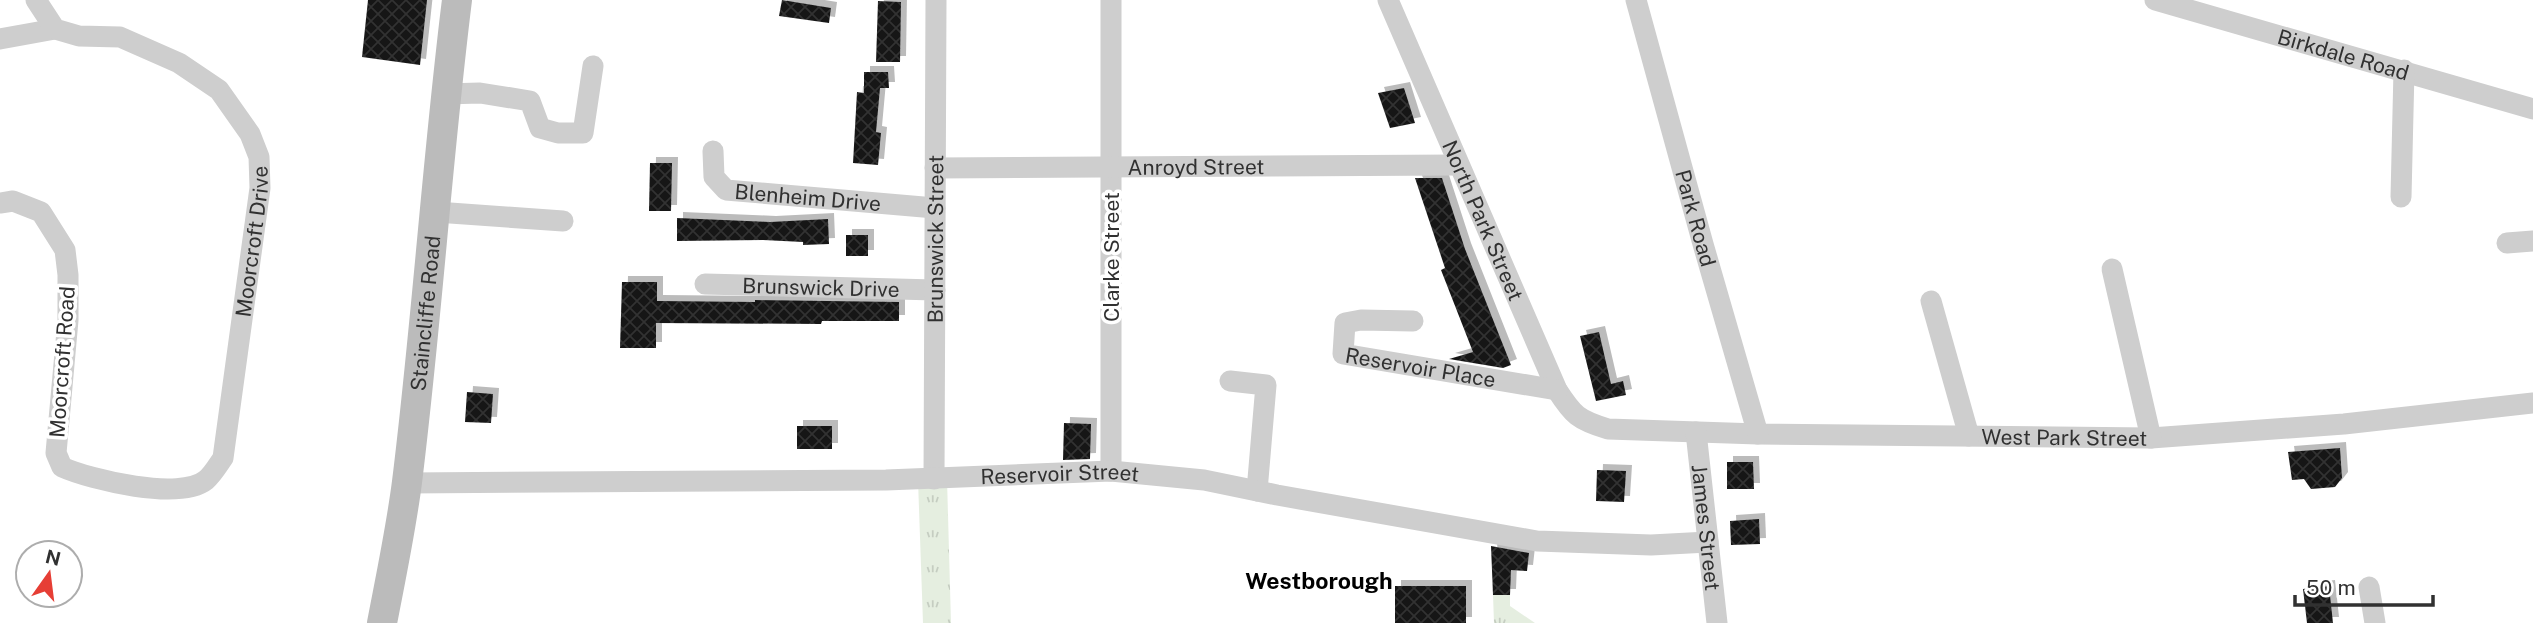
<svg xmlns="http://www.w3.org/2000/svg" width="2533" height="623" font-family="'Public Sans',sans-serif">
  <defs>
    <pattern id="grass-tufts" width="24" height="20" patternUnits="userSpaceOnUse" patternTransform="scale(1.75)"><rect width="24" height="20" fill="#e5eee0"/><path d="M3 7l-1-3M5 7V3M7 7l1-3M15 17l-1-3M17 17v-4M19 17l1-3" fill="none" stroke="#c5cdc1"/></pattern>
    <pattern id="building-cross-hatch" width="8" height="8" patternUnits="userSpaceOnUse" patternTransform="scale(1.75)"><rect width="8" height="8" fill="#181818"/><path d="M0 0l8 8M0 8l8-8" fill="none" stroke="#313131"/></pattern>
    <filter id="shadow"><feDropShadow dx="6" dy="-6" stdDeviation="0" flood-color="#0004"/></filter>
  </defs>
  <rect width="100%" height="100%" fill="#fff"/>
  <g fill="url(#grass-tufts)">
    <path d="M947,479L951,623H923L918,480Z"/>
    <path d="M1493,595H1510V606L1535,623H1494Z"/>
  </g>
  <g fill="url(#building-cross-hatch)" filter="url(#shadow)">
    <path d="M368,0H427L420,65L362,57Z"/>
    <path d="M782,0L831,8L829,23L779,16Z"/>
    <path d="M878,1L901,2L900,62H876Z"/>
    <path d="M864,72H888L889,88H880L876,132L881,133L878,165L853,163L857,92L864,93Z"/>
    <path d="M1404,88L1415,123L1390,128L1378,93Z"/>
    <path d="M650,163H672L671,211H649Z"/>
    <path d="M1415,178H1442L1465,249L1511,365L1503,368L1449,359L1473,352L1441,270L1445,268Z"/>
    <path d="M677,218L770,222L828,219L829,244L803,245V242L763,240L677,241Z"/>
    <rect x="846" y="235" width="22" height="21"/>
    <path d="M622,282H657V301L755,302V300L899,302V321H822L821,324L656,323V348H620Z"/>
    <path d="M1599,332L1611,384L1623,381L1626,395L1596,401L1580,336Z"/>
    <path d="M467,392L493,394L491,423L465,422Z"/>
    <path d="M1064,423L1091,424L1090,459L1063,460Z"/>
    <rect x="797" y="426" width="35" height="23"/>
    <path d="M2340,448L2342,478L2335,487L2311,489L2304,479L2292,480L2288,452Z"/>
    <path d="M1727,462H1753L1754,489H1727Z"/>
    <path d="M1597,470L1626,471L1624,502L1596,501Z"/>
    <path d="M1759,519L1760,544L1731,545L1730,521Z"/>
    <path d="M1491,546L1529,553L1527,571L1511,570L1510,595H1493Z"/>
    <rect x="1395" y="586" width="71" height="37"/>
    <path d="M2329,586L2333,623H2307L2303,589Z"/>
  </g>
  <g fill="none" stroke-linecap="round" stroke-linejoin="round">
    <g stroke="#cecece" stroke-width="21">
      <path d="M1111,0V471"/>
      <path id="s1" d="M1388,0L1557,390C1573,415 1578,420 1608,429L1758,434L2151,438L2344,424L2533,403"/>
      <path id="s2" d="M1636,0L1703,244L1758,434"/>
      <path id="s3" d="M2155,0L2533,109"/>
      <path d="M0,39L55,29"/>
      <path d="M445,94L480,93L530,101L540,128L558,133H583L593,66"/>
      <path id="s4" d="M713,151L714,177L726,190L935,208"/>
      <path id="s5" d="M935,168L1458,165"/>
      <path d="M2401,197L2404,70"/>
      <path id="s6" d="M0,203L13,201L41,212L65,250L68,275V320L56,453L62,467C91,480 180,501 206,480C213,474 218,465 223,458L260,188L259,157L250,134L219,90L179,63L120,37L79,36L55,29L36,0"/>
      <path d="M436,212L563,221"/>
      <path d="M2507,243L2533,241"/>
      <path d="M2112,269L2151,438"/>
      <path id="s7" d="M705,284L935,290"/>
      <path d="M1931,301L1969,436"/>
      <path id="s8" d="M1413,321L1361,320L1345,323L1343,354L1557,390"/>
      <path d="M1230,381L1266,385L1257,491"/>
      <path id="s9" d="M1696,432L1717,623"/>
      <path id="s10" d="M934,479L936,0"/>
      <path id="s11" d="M407,483L886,480L1111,471L1204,480L1277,495L1537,541L1651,545L1708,542"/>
      <path d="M2369,587L2375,623"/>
    </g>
    <path stroke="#bbb" stroke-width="30" id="s12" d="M382,623C391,576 401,529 407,482C427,321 437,160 457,0"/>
  </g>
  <g text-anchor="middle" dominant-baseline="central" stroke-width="7" stroke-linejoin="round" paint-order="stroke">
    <g font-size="21" fill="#313131" stroke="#fff">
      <text stroke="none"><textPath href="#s3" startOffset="196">Birkdale Road</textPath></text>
      <text stroke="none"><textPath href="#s5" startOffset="261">Anroyd Street</textPath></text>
      <text stroke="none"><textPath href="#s4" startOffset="126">Blenheim Drive</textPath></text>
      <text stroke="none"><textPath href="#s2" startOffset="226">Park Road</textPath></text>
      <text stroke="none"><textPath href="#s1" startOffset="240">North Park Street</textPath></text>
      <text stroke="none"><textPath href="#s10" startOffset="240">Brunswick Street</textPath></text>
      <text stroke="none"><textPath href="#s6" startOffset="702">Moorcroft Drive</textPath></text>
      <text transform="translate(1111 257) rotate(-90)">Clarke Street</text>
      <text stroke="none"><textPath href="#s7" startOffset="116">Brunswick Drive</textPath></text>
      <text stroke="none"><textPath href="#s12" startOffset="313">Staincliffe Road</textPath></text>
      <text transform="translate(62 362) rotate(-86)">Moorcroft Road</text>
      <text stroke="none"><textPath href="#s8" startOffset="178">Reservoir Place</textPath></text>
      <text stroke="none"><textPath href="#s1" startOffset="948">West Park Street</textPath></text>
      <text stroke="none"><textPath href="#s11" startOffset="653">Reservoir Street</textPath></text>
      <text stroke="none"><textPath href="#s9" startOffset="96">James Street</textPath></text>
    </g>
    <g font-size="23" font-weight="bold" fill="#000" stroke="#fff">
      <text x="1319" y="580">Westborough</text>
    </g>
  </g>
  <g transform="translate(49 574) rotate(14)"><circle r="33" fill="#ffffff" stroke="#adadad" stroke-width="2"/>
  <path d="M0-5L12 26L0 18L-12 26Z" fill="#e63e35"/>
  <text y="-10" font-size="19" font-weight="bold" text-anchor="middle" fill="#313131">N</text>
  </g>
  <path d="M2295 595v10h138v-10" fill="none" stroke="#313131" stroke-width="3.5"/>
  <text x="2306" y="595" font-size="21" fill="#313131" stroke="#ffffff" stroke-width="5" paint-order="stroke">50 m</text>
</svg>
